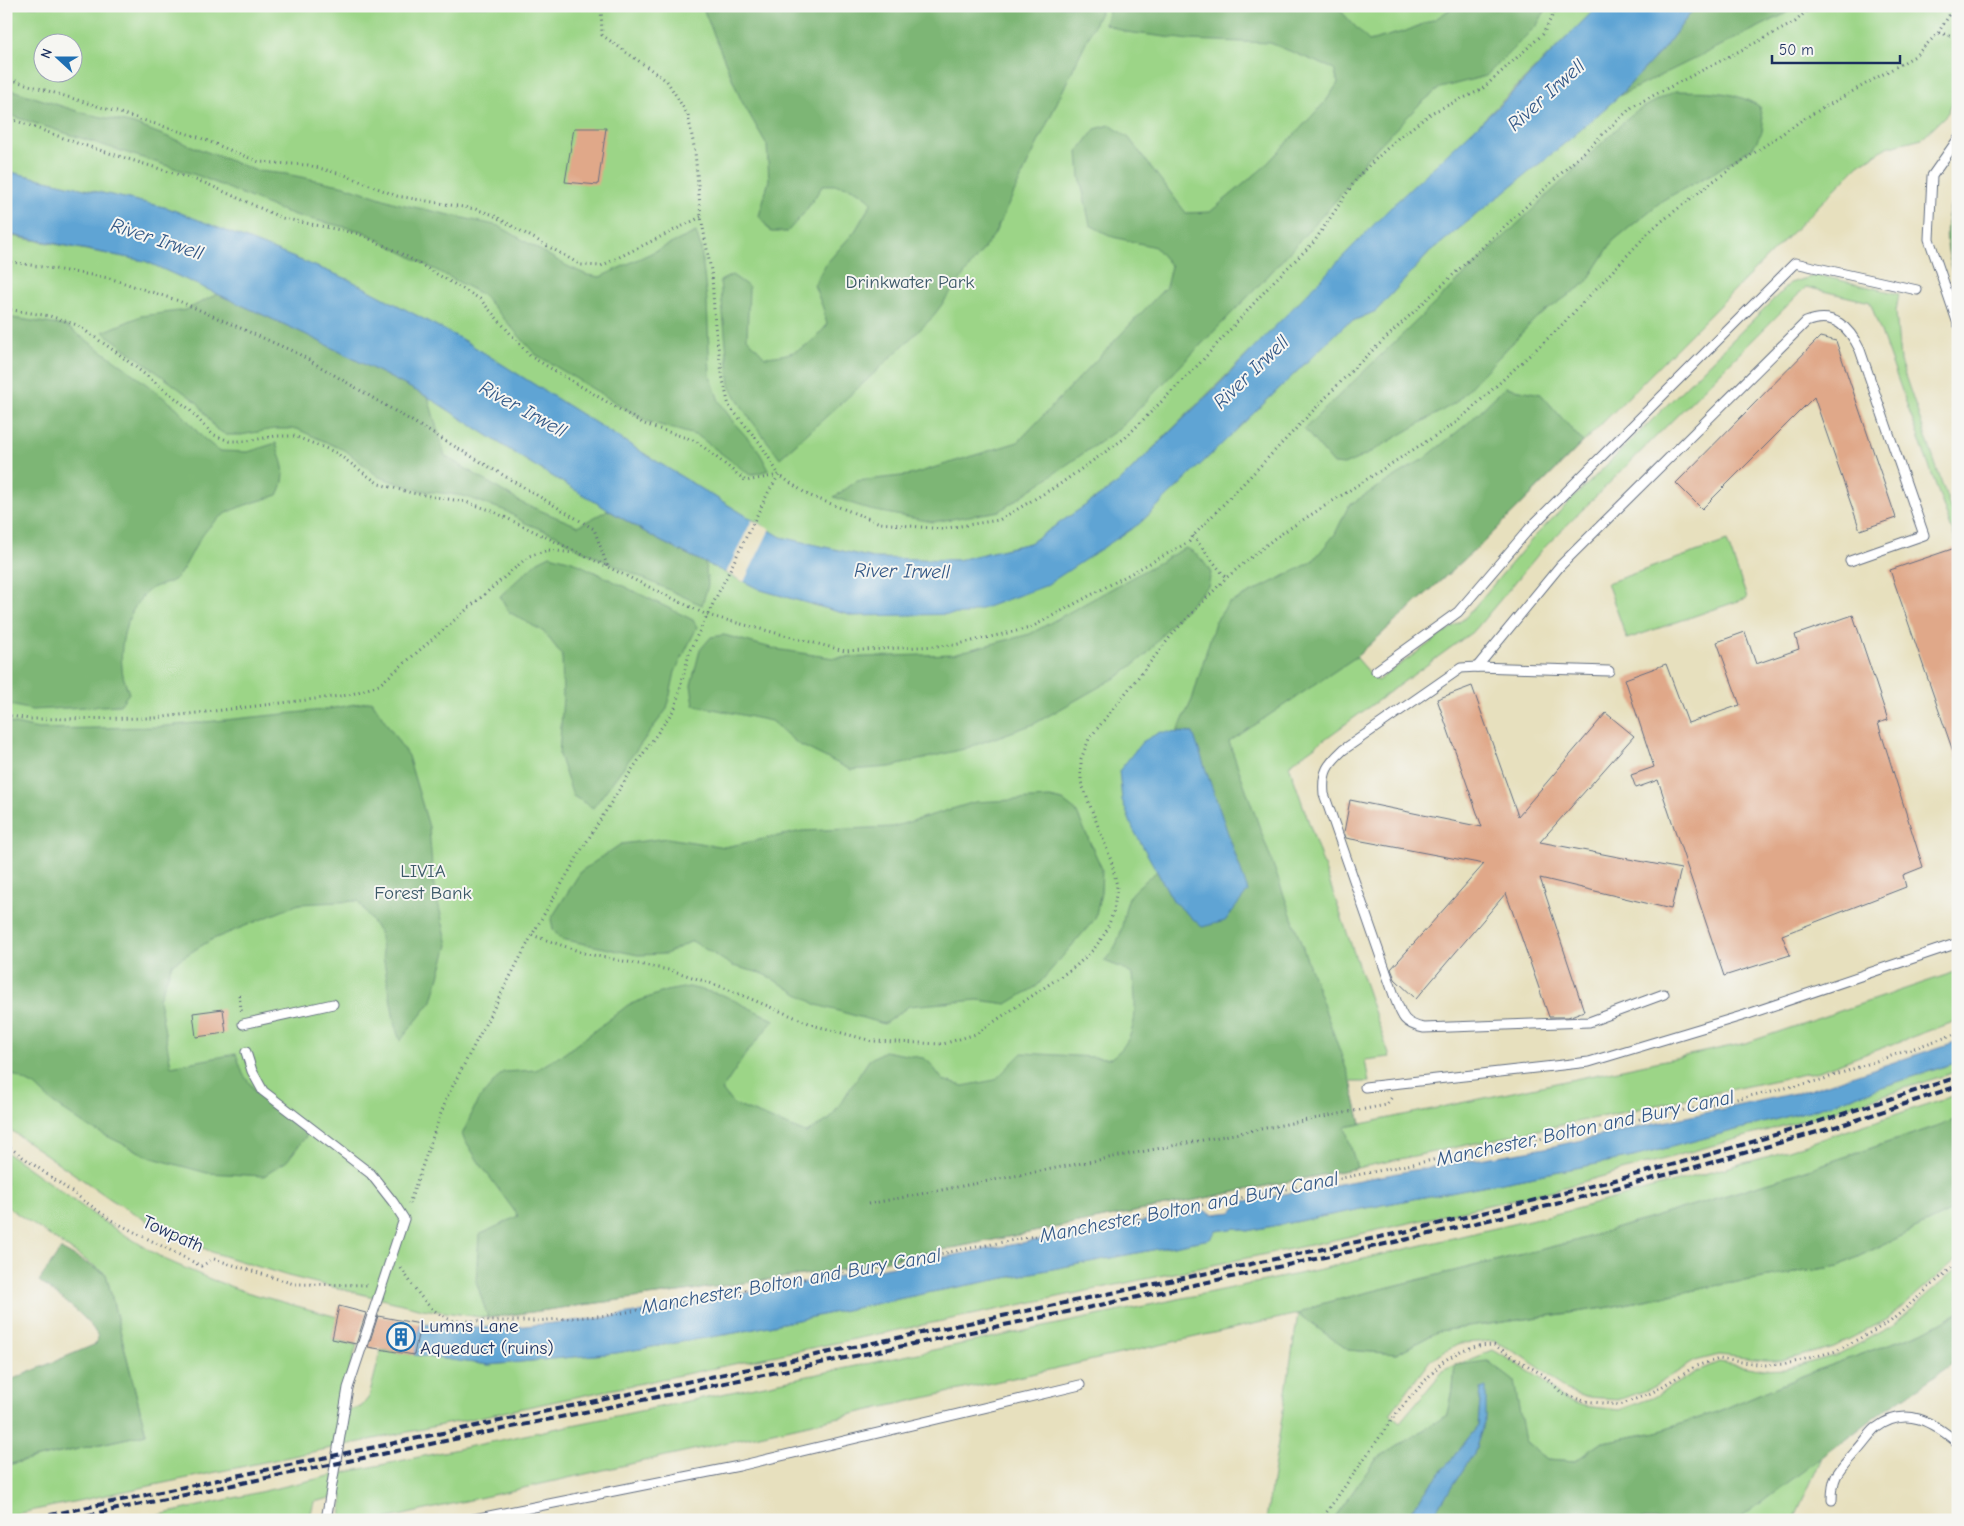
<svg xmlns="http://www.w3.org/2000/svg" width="1964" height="1526" font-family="'Comic Neue',sans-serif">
  <rect width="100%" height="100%" fill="#f6f6f2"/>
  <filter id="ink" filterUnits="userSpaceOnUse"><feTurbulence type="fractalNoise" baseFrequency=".02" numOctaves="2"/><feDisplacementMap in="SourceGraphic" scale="10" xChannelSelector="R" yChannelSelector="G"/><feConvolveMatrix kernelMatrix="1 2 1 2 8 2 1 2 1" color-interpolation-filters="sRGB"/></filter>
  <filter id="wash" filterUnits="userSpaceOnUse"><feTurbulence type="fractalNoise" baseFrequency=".0096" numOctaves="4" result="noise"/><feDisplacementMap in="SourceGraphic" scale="20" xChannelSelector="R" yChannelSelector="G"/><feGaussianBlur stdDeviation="1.12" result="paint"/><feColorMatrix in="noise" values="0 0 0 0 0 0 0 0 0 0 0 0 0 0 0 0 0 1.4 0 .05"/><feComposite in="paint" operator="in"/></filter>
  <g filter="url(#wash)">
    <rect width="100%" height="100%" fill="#e7e0be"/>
    <g fill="#9cd587" stroke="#5c8272" fill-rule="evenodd">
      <path d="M6,6H1598L1117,484L1030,543L958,560L873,558L781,537L664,466L465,341L350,280L168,208L6,171ZM42,42H72V72H42Z"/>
      <path d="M1696,6H1958V92L1947,114L1922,138L1887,147L1859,165L1488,538L1356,657L1377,681L1465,618L1533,538L1790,283L1818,275L1899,294L1896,311L1900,361L1958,530V547L1870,302L1806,287L1542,550L1475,630L1289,765L1390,1057L1365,1060L1369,1082H1351L1361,1124L1746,1043L1958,971V1020L1819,1071L1357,1168L846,1269L488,1318L422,1309L288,1276L214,1253L157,1227L112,1200L6,1127V235L145,261L305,334L428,397L527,461L660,541L761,590L853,616L1139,524L1346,324L1376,311L1430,252L1570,139L1619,96L1664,48Z"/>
      <path d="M1727,541L1747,598L1627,639L1607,583Z"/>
      <path d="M1958,1062V1071L1815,1117L1550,1191L1329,1241L719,1367L6,1516V1465L146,1434L106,1274L6,1206V1152L104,1222L164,1259L210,1279L246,1292L337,1317L332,1339L357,1345L342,1392L341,1411L361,1407L369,1397L381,1350L489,1365L616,1353L735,1333L932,1292L1210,1239L1216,1231L1236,1228L1247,1231L1633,1157L1812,1110Z"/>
      <path d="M1958,1094V1119L1773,1181L1575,1241L1317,1305L1299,1314L1348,1350L1396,1354L1439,1331L1605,1308L1725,1284L1839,1266L1958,1208V1258L1888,1319L1834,1347L1785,1360H1765L1719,1355L1695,1361L1650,1389L1621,1399L1585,1397L1566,1391L1545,1372L1524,1357L1495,1341L1461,1343L1431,1359L1390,1414L1400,1422L1444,1370L1493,1350L1540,1378L1561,1398L1584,1406L1619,1410L1652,1398L1697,1371L1719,1362L1764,1370L1786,1369L1837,1355L1892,1326L1958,1268V1313L1923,1332L1814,1371L1714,1413L1657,1432L1603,1442L1575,1461L1547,1459L1525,1441L1455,1365L1453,1389L1448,1415L1376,1459L1333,1520H1266L1298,1314L381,1520H341L343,1495L314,1502L309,1520H138L347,1472L1308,1272L1568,1211L1770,1156Z"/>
      <path d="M1823,1455L1794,1520H1738Z"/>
    </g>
    <g fill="#7db674" stroke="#4c7269">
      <path d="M702,6H1103L994,235L931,319L867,380L780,458L745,412L730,386L720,281L732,275L749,287L747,338L765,357C795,355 808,348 827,325L823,308L814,285L825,265L855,231L872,202C859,188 843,184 823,185L805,212L787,232H771L759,216L769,180L767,145L741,100Z"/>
      <path d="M1110,6H1336L1369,41L1406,31L1437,18L1455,6H1548L1537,25L1486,76L1440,88L1420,104L1367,158L1339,197L1266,278L1120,428L1000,511L933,522L870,510L834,497L857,481L910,475L1018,442L1166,287L1171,266L1155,247L1113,237L1090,225L1080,177L1078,152L1095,129L1110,125L1129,138L1186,213L1210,212L1264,167L1326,101L1338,83L1334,69L1270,43L1189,40L1126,32L1105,24Z"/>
      <path d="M1696,6H1797L1783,15L1619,96L1664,48Z"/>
      <path d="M6,88L83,113L134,124L257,171L286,174L345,186L396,203L499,226L567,266L587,275L600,277L696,232L701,248L707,301L710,375L719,401L734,423L757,448L769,470L750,475L698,436L646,421L535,354L483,295L362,231L301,217L280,210L199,176L6,114Z"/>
      <path d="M1675,91C1708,92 1729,89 1759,106L1763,123L1762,132L1753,147L1715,172L1663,200L1613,241L1586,283L1536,318L1455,403L1364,456L1344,465L1334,464L1304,429L1633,113Z"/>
      <path d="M1958,184V287C1944,245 1941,226 1958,184Z"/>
      <path d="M217,294L305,334L428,397L445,456L522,503L578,526L608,510L660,541L705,563L708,585L702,605L579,549L556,535L525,523L506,511L464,496L419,490L379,477L346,451L297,429H274L241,435H226L215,428L198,403L103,332L141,316L186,310Z"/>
      <path d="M6,317L66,326L119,363L177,408L202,437L219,451L248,452L276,443C282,464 289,474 278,495C245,506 220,508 200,539C192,551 188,563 179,575C169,586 159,583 149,590C128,608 119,641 122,667C122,675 126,685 129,693L120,705L32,710L6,704Z"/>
      <path d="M1505,387L1541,394L1583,442L1488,538L1356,657L1229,742L1351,1082L1361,1124L1345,1127L1357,1168L846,1269L488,1318L476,1281L479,1235L518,1216L478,1161L462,1135L478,1100L503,1072L536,1070L565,1053L628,1005L666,991L689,987L723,995L774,1020L745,1055L722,1090L733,1104L806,1133L830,1119L869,1060L884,1051L923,1058L930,1063L943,1080L963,1086L995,1080L1022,1053L1111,1058C1140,1038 1136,1006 1133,975L1120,967L1104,961C1125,940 1120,922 1129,897C1132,890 1151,877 1157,871L1174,902L1193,733L1177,732L1192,700L1215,622L1228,604L1312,562L1335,534L1349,505L1425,458L1468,423Z"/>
      <path d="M1185,548C1198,552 1204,562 1211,573L1208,586L1169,626L1148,653L1122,674L1034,724L964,749L890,767L851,770L798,744L771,721L694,705L691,685L700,650L711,637L724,635L775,649L834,658L953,654L1030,634Z"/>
      <path d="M550,555L572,561L693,620L697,627L675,672L667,709L593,808L573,796L559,755L563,697L562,655L544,632L509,612L500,596L538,561Z"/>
      <path d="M372,701L408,756L429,827L433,881L448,945L432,1001L400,1041L395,1026L379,932L358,901L299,904L211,940L172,964L159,999L171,1066L236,1054L243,1074L256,1092L310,1131L287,1161L264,1176L207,1173L152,1158L88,1127L53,1103L35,1086L6,1071V722L38,729L156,727L323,710Z"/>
      <path d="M1050,798L1063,801L1076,811L1102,869L1101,893L1095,919L1037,986L1007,1004L978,1000L909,1006L884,1024L817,1005L764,974L733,966L692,941L666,954L638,955L561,939L553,930L551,919L581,871L621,844L667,838L725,847L802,831L892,827L975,802Z"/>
      <path d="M1958,1119V1208L1839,1266L1725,1284L1605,1308L1439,1331L1396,1354L1348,1350L1298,1314L1317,1305L1575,1241L1773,1181Z"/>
      <path d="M61,1249L106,1274L146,1434L6,1465V1382L96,1344L98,1337C87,1314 58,1297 39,1281Z"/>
      <path d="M1958,1313V1360L1882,1412L1738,1520H1430L1474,1453L1486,1417L1481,1389L1478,1426L1403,1520H1333L1376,1459L1448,1415L1453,1389L1455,1365L1488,1361L1514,1381L1525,1441L1547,1459L1575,1461L1603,1442L1657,1432L1714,1413L1814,1371L1923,1332Z"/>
    </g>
    <g fill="#5fa4d4" stroke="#3d6a99">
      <path d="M1598,6H1696L1664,48L1619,96L1570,139L1430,252L1376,311L1346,324L1139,524L1045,586L967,614L853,616L761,590L660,541L527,461L428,397L305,334L145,261L6,234V171L168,208L350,280L465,341L664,466L781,537L873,558L958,560L1030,543L1117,484L1222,381L1392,206L1503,102Z"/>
      <path d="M1160,732L1193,733L1248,891L1225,921L1202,927L1174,902L1133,829L1122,800L1119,771L1142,742Z"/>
      <path d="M1958,1041V1062L1812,1110L1633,1157L1247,1231L1236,1228L1216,1231L1210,1239L932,1292L735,1333L616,1353L489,1365L414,1355L420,1324L505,1328L612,1317L1204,1210L1213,1214L1232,1212L1241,1202L1414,1170L1545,1148L1809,1090Z"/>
      <path d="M1486,1387V1417L1474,1453L1430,1520H1403L1478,1426L1481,1389Z"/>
    </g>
    <path fill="#e7e0be" d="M752,520L770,529L744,582L726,573Z"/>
    <g id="blocks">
      <g fill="#e0a889">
        <path d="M574,128H606L598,185L565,182Z"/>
        <path d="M1820,337L1836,341L1896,518L1860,530L1814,397L1702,509L1676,483Z"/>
        <path d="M1958,547V760H1956L1890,570Z"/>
        <path d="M1853,615L1888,720L1878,723L1923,867L1903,875L1906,887L1782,935L1790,955L1724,976L1658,780L1636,788L1631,775L1654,767L1625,679L1666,664L1688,723L1740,705L1717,642L1745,632L1756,664L1799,649L1795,635Z"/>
        <path d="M1472,686L1518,816L1606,713L1634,736L1540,842L1681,869L1671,909L1540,878L1584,1011L1568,1017H1549L1506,893L1416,999L1395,979L1391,969L1484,864L1346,838L1344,832L1350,800L1482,827L1437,699Z"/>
        <path d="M223,1009L226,1033L196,1037L193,1013Z"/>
        <path d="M339,1306L366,1313L356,1344L332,1339Z"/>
        <path d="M378,1316L420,1324L414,1355L368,1347Z"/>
      </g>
    </g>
  </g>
  <g filter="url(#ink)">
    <use href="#blocks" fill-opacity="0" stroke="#626d80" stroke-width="1"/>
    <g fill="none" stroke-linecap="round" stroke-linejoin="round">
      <defs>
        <g id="lane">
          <path d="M1958,139L1932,176L1929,239L1958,324"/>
          <path d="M1477,667L1560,566L1806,322C1834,311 1849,327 1860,350L1924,535L1850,561"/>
          <path d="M1376,671L1458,612L1529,529L1795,263L1917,290"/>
          <path d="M1609,671L1477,667L1461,668L1343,750C1327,765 1322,772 1324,794L1395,998C1402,1017 1404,1024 1424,1028L1589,1022L1664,994"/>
          <path d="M243,1024L333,1004"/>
          <path d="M246,1052L252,1071L263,1091L371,1174L393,1202L404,1219L348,1388L326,1520"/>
          <path d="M1365,1087L1589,1062L1745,1015L1958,943"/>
          <path d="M1832,1500C1832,1474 1840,1470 1856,1451C1863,1444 1869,1434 1876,1428C1906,1405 1933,1422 1958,1443"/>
          <path d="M469,1520L739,1466L1080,1385"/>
        </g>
      </defs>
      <use href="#lane" stroke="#626d80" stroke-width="11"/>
      <g stroke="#626d80" stroke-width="3" stroke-dasharray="1 4" stroke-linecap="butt">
        <path d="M1939,33L1958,37"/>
        <path d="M6,78L198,137L259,162L308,165L345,175L397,196L475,209L491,214L581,265L601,266L701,217"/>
        <path d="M6,117L77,143L205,183L282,218L359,234L404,255L480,299L530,356L644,424L696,441L746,481L779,475L808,495L880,523L941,529L999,520L1060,484L1125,438L1199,364L1274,281L1314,242L1359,175L1398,138L1433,112L1481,90L1543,34L1557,6"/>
        <path d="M6,261L109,278L179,301L297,353L594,529L608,568"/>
        <path d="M6,309L50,316L77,325L116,352L188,408L212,434L229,441H247L276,436H294L335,452L379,484L412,493L466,502L490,510L707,615L845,651L954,645L1030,628L1189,542L1193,536L1356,366L1633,106L1784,28L1795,22L1812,6"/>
        <path d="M1193,536L1226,578"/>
        <path d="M6,715L29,719L155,718L349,695L379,685L529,556L548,550L574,553"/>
        <path d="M532,935L587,954L674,971L722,987L816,1026L872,1041L943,1044L976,1034L1076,966L1094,949L1106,932L1114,910L1117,886L1111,860L1081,782V759L1089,739L1175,631L1226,578L1276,537L1457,422L1558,329L1653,228L1712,182L1802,120L1915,56L1938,33L1955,6"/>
        <path d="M239,995L242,1014"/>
        <path d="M6,1145L111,1220L201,1266L214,1259L294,1284L370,1285"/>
        <path d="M409,1204L446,1099L532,935L582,849L631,771L675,708L690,650L769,491L779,475L760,443L729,406L723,380L715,326L712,276L701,217L695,152L688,115L667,81L602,35L601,6"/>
        <path d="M868,1204L1386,1105L1392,1097"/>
        <path d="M401,1268C416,1289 428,1314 455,1321H535L611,1315L1261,1194L1705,1106L1821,1080L1958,1033"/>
        <path d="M1321,1520L1398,1411L1442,1362L1462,1350L1477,1346L1494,1345L1543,1375L1563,1394L1584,1401L1620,1405L1651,1393L1696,1366L1719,1359L1765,1365L1786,1364L1836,1351L1890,1322L1958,1262"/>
      </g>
      <use href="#lane" stroke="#fff" stroke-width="9"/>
      <g stroke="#1b2f5e" stroke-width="4" stroke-dasharray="8 4" stroke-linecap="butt">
        <path d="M26,1520L1404,1232C1502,1208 1600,1185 1697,1158C1785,1133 1871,1105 1958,1077"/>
        <path d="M64,1520L1091,1307L1404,1240L1552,1205L1699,1166L1845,1124L1958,1086"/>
      </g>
    </g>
  </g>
  <defs>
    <symbol id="building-ring" viewBox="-11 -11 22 22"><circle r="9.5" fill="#f6f6f2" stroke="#1f6fb2" stroke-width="1.5"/><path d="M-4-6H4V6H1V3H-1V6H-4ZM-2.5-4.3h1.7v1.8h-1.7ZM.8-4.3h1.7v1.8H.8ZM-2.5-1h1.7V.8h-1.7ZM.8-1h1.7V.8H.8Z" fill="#1f6fb2"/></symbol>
  </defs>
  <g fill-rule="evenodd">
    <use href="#building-ring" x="385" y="1321" width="32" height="32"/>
  </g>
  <g text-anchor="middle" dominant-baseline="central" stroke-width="4" stroke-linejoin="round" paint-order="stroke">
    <g font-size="19" fill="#3b5868" stroke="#f6f6f2">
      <text x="910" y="282">Drinkwater Park</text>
      <text x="423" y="871">LIVIA<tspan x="423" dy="22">Forest Bank</tspan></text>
    </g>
    <g font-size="19" fill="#1b2f5e" stroke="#f6f6f2">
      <text transform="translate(173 1234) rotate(24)">Towpath</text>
    </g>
    <g font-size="19" fill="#1b2f5e" stroke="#f6f6f2" text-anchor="start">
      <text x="420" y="1326">Lumns Lane<tspan x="420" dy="22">Aqueduct (ruins)</tspan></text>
    </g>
    <g font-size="20" font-style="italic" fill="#335887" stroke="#f6f6f2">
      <text transform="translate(1546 95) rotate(-42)">River Irwell</text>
      <text transform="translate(157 239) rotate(18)">River Irwell</text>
      <text transform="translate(1251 372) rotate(-44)">River Irwell</text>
      <text transform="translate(523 409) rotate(29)">River Irwell</text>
      <text transform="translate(902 571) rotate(1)">River Irwell</text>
      <text transform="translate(1585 1128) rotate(-12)">Manchester, Bolton and Bury Canal</text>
      <text transform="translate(1189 1207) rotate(-11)">Manchester, Bolton and Bury Canal</text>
      <text transform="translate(791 1281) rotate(-10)">Manchester, Bolton and Bury Canal</text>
    </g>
  </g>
  <rect width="1964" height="1526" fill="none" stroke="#f6f6f2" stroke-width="25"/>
  <g transform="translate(58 58) rotate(291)"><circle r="24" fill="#f6f6f2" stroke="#9ea6b7"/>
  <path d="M0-4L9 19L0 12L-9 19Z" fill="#1f6fb2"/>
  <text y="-8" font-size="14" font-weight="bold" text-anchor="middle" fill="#1b2f5e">N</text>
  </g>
  <path d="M1772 55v8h128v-8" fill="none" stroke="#1b2f5e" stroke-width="2.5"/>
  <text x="1779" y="55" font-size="15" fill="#1b2f5e" stroke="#f6f6f2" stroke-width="4" paint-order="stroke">50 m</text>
</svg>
